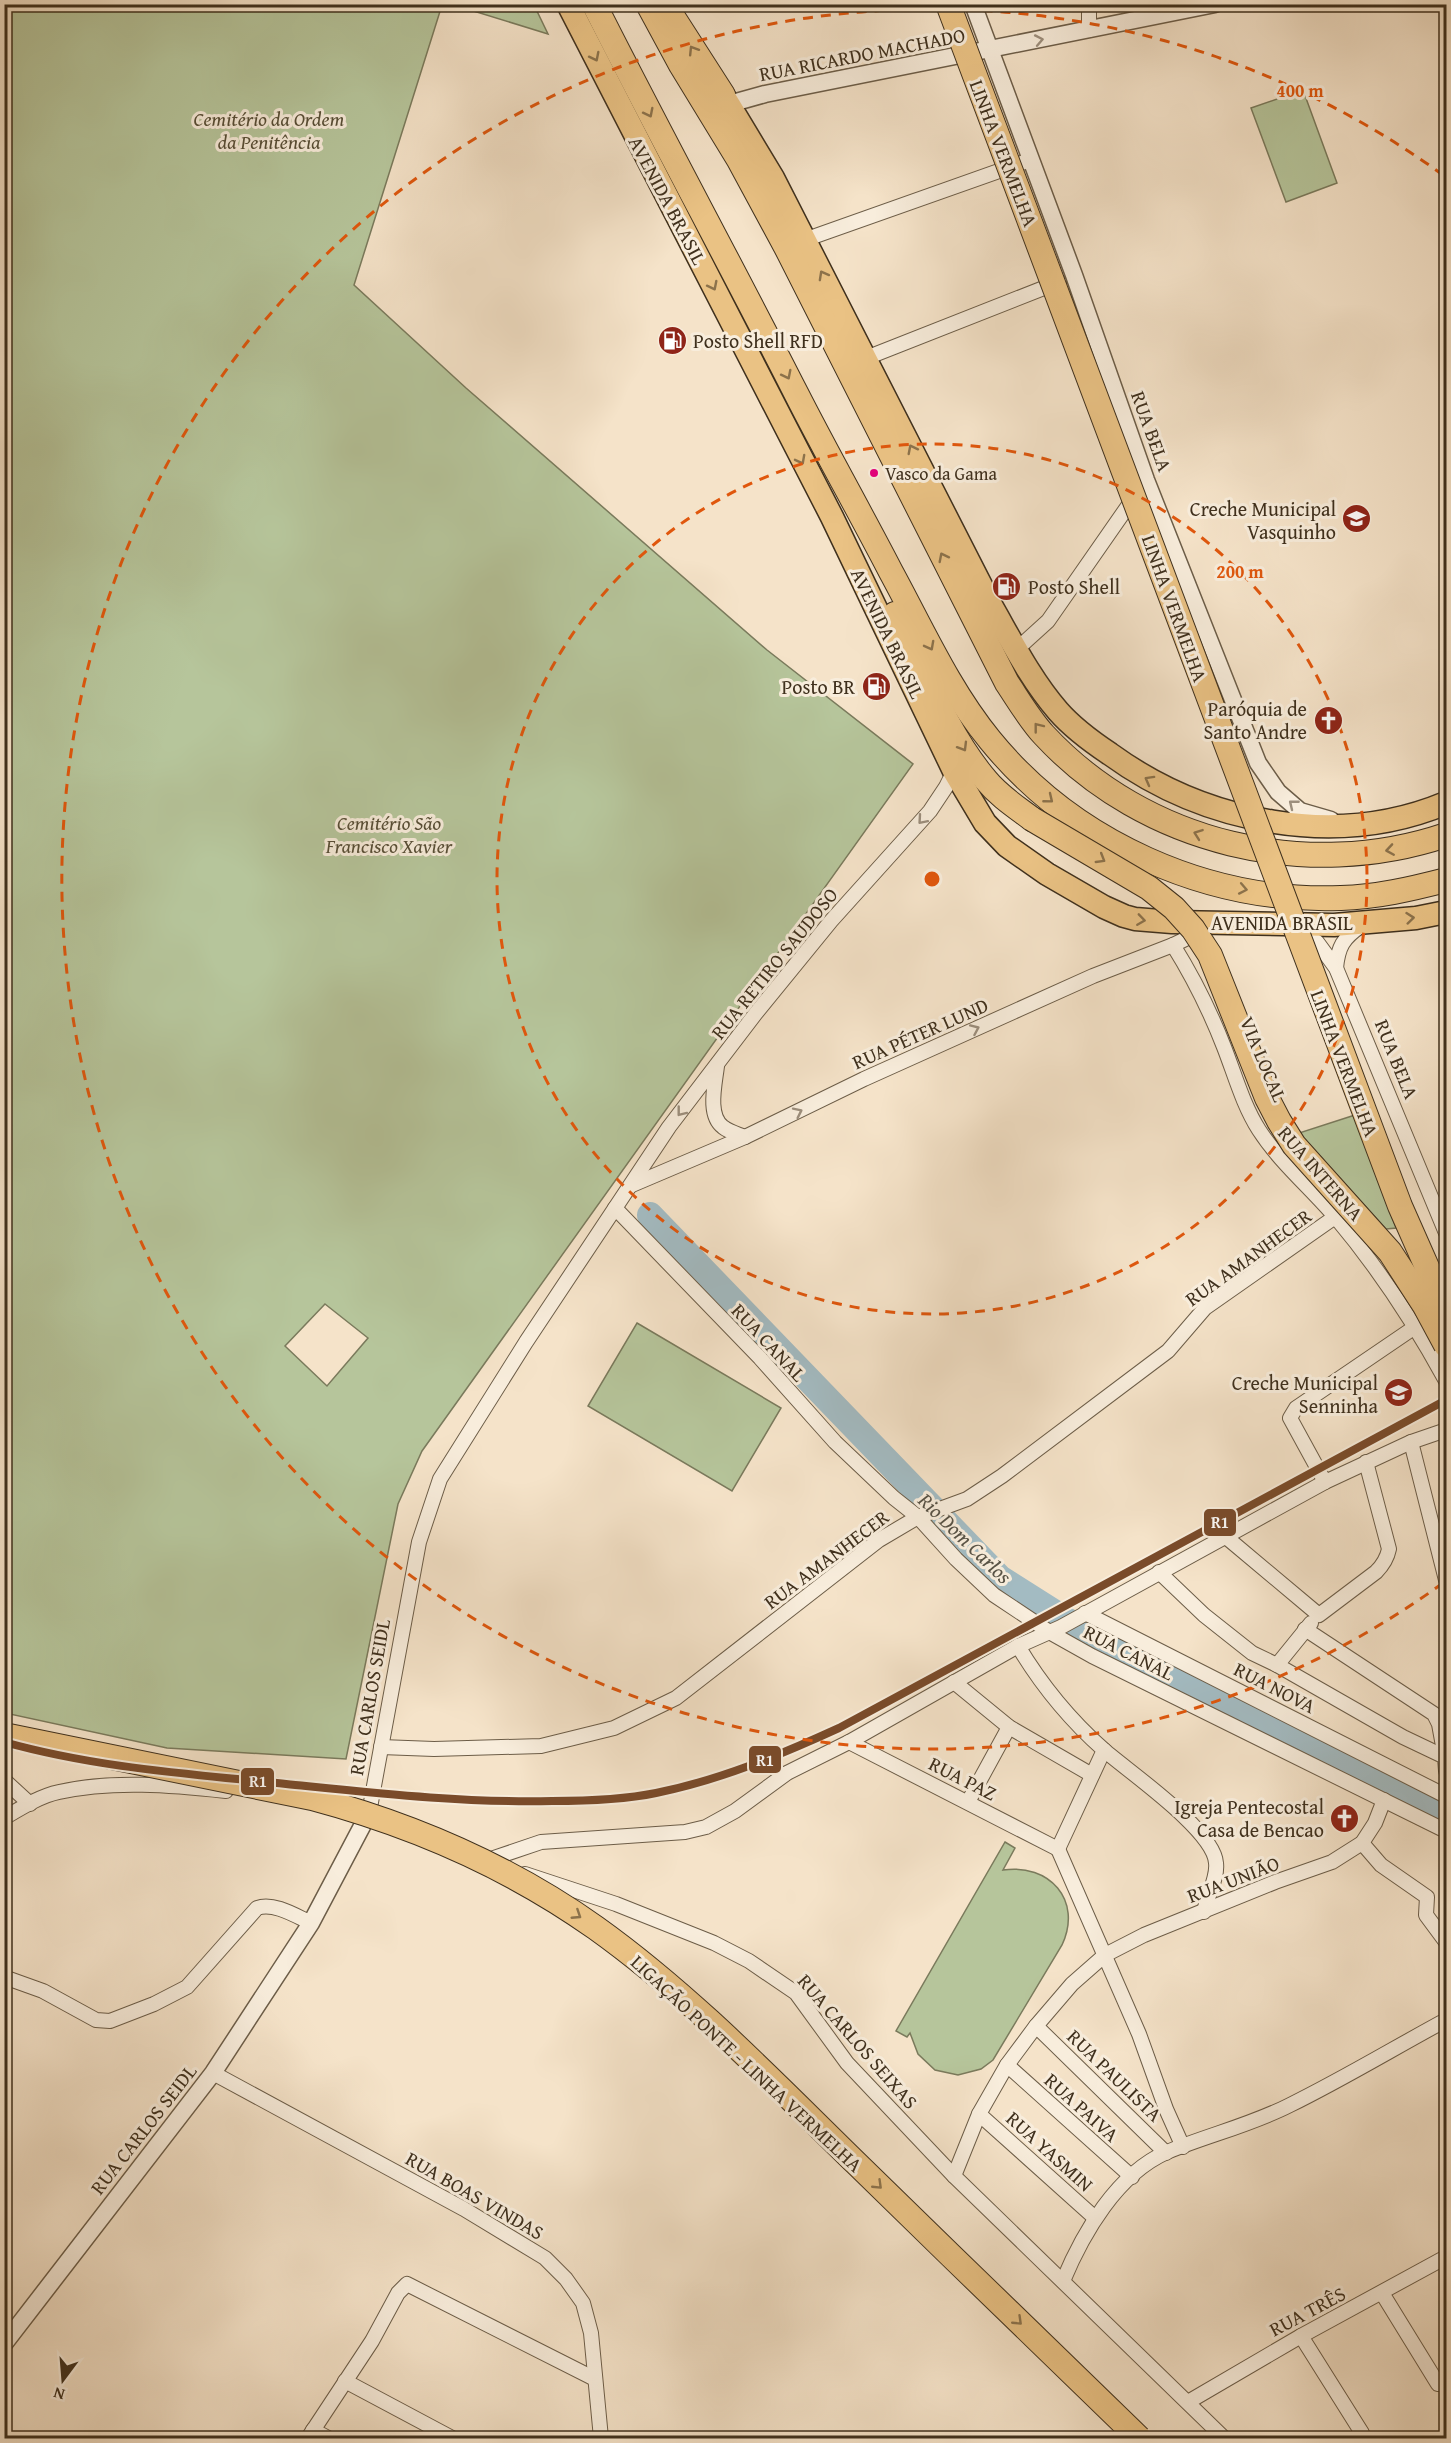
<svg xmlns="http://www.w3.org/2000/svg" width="1451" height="2443" font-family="'Gentium Book Plus',serif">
  <rect width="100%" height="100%" fill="#f5e3c9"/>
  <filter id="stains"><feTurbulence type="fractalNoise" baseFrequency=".00333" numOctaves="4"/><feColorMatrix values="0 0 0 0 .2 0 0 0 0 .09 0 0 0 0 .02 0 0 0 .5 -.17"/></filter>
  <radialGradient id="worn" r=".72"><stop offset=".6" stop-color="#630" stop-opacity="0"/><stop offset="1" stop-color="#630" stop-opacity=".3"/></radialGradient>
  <g fill="#b6c59b" stroke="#7a7a5c" stroke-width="1.5" fill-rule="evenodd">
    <path d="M5,4L442,5L354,285L466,388L767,650L913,764L422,1451L398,1504L346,1759L167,1748L5,1713ZM325,1304L368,1338L327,1386L285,1346Z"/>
    <path d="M454,5H534L548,34Z"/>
    <path d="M1303,90L1337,183L1286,202L1251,108Z"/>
    <path d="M1355,1115L1396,1228L1386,1229L1299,1133Z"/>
    <path d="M637,1323L781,1408L732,1491L588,1406Z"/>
    <path d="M1005,1842L1015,1848L1003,1870C1049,1863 1083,1900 1062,1945L993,2060L981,2069L958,2075L935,2070L918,2054L910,2033L907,2037L896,2031Z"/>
  </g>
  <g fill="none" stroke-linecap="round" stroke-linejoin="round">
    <path stroke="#a3bbc2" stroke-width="26" d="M650,1215L1000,1578L1101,1642L1446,1817"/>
    <defs>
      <g id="minor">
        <path d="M1089,4V30"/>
        <path d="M804,240L1030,160"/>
        <path d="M866,358L1059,282"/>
        <path d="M1016,650L1048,621L1135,496"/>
        <path d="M1297,931L1317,942L1336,968L1446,1233"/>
        <path d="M1173,945C1193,977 1210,1011 1224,1047C1235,1075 1243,1105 1259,1130C1281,1164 1312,1189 1337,1219C1379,1269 1415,1324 1446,1381"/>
        <path d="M1336,968C1338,947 1343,938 1361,926"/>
        <path d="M717,1066C715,1084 707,1115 723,1127C729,1132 738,1134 745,1137"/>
        <path d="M632,1185L745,1137L864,1079L1093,976L1173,945L1202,931"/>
        <path d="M615,1208L760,1358L835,1442L894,1498L918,1517L956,1559L994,1595L1051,1633L1092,1656L1446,1831"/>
        <path d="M1411,1442L1446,1580"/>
        <path d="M1325,1482L1290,1418L1296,1408L1415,1327"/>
        <path d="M1226,1537L1319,1615L1376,1572C1383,1565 1387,1559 1389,1549L1366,1462"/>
        <path d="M1159,1572L1204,1615L1252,1653L1277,1665L1403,1737L1445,1757L1446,1771"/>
        <path d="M1085,1613L1446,1796"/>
        <path d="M1305,1629L1434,1714L1439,1724L1445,1757"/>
        <path d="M1018,1646C1042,1686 1069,1719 1104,1750L1058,1849"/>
        <path d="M1277,1665L1311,1623"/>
        <path d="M954,1682L1009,1727L1092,1775"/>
        <path d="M849,1742L1058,1849"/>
        <path d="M381,1747L434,1749L541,1746L614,1728L676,1698L879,1540L918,1517L967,1499L1002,1476L1168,1351L1205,1308L1335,1217"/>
        <path d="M1104,1750C1129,1772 1214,1830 1216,1863C1218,1878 1207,1896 1204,1912"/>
        <path d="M4,1780L30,1804"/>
        <path d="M968,1802L1009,1727"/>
        <path d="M369,1813L419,1542L440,1479L526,1342L669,1127L756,1013L831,921L930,811L946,787L954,771"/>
        <path d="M4,1818C21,1808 40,1796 59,1792C112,1780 172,1785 226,1791"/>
        <path d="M1362,1843L1381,1865L1427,1897L1426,1915L1446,1942"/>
        <path d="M1058,1849L1139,2034L1166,2109L1183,2147"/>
        <path d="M485,1861L541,1842L685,1832L706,1827L735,1811L787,1773L849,1742L1018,1646L1061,1627L1325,1482L1411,1442L1446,1430"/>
        <path d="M525,1874L616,1904L714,1943L749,1961L796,1993L847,2063L954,2176L1224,2438"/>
        <path d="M4,1977L43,1991L96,2020L110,2021L154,2004L187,1987L257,1908C274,1902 296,1916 311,1923"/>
        <path d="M1036,2026L1166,2153"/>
        <path d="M1007,2065L1132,2177"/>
        <path d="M213,2073L464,2209L545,2258L566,2279L583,2303L591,2333L601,2438"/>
        <path d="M979,2114L1095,2218"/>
        <path d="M954,2176L979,2114L1007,2065L1036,2026L1072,1984L1105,1955L1144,1935L1275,1882L1332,1862L1362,1843L1375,1823L1384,1800"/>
        <path d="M1063,2281C1083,2233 1117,2174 1167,2152C1208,2135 1251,2125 1290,2105C1343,2079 1394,2048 1446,2020"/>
        <path d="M1382,2293L1438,2384"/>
        <path d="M1301,2336L1362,2433"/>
        <path d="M345,2381L452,2438"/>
        <path d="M1188,2402L1301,2336L1446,2257"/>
        <path d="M313,2430L328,2438"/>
        <path d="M308,2438L372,2341L398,2293L407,2284L595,2379"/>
      </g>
      <g id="tertiary">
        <path d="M973,4L1074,275L1146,480L1258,763L1278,792L1300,811L1331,820"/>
        <path d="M729,104L765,94L1215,4"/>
        <path d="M4,2344L213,2073L311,1923L369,1813"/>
      </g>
      <g id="trunk">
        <path d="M568,4L832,517L954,771L985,823L1007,846L1047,874L1104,907L1124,916L1135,919L1172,922L1334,925L1416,918L1446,912"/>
        <path d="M723,95L773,178L992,607C1012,642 1031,680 1058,711C1072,727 1092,742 1110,754C1205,823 1336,849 1446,803"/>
      </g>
      <g id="motorway">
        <path d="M594,4C660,135 730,263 796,393C827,454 860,512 891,572C922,629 949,690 990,740C1074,843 1208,903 1341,898C1377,897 1411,889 1446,880"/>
        <path d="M648,4L681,65L739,160L786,247L1007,683C1019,701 1030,720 1044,735C1145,844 1307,882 1446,835"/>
        <path d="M671,14L723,95"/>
        <path d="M895,614C923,670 946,733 986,780C999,796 1016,807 1032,819"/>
      </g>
    </defs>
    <use href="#minor" stroke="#6c5d48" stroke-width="16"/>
    <use href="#tertiary" stroke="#6c5d48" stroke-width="19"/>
    <use href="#trunk" stroke="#3f301d" stroke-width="25"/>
    <use href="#motorway" stroke="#3f301d" stroke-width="26"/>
    <use href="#minor" stroke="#f8eddc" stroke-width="14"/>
    <use href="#tertiary" stroke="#f8eddc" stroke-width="16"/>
    <use href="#trunk" stroke="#eac284" stroke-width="22"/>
    <use href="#motorway" stroke="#eac284" stroke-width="24"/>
    <defs>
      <g id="motorway-bridge">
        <path d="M948,4L1400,1206L1446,1310"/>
        <path d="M1032,819L1149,888L1174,908L1193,929L1210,955L1267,1098L1279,1121L1294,1145L1390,1252L1425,1306L1446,1345"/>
        <path d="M4,1735L312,1798C413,1825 510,1867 596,1928C691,1996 773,2082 856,2163C950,2255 1045,2347 1139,2438"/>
      </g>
    </defs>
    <use href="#motorway-bridge" stroke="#3f301d" stroke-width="26" stroke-linecap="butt"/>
    <use href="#motorway-bridge" stroke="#eac284" stroke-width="24"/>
    <defs>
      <path id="rail-1" d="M4,1742C97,1768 191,1774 286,1784C375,1793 463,1803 552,1801C587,1801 622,1800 656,1793C720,1780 780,1755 839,1728L1446,1400"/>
    </defs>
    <use href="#rail-1" stroke="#f8eddc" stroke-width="12"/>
    <use href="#rail-1" stroke="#7a4b2a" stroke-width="8"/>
  </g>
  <defs><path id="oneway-chevron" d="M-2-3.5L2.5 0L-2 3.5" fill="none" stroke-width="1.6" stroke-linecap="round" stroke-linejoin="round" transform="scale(1.5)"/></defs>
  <g stroke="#9c8e7c">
    <use href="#oneway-chevron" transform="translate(1039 40) rotate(-11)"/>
    <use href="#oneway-chevron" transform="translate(1293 804) rotate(-141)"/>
    <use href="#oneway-chevron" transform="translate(922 820) rotate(131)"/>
    <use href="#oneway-chevron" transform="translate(975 1029) rotate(-24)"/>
    <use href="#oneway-chevron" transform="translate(681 1112) rotate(128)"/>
    <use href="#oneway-chevron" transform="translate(798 1112) rotate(-26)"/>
  </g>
  <g stroke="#8c724b">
    <use href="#oneway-chevron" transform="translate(693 50) rotate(-122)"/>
    <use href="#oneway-chevron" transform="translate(595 57) rotate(63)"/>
    <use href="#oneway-chevron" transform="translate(649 113) rotate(63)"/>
    <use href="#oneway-chevron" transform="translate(823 275) rotate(-119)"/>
    <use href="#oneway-chevron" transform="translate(713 286) rotate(63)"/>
    <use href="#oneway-chevron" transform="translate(787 375) rotate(63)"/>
    <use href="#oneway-chevron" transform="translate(912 449) rotate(-117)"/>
    <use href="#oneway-chevron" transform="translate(801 460) rotate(62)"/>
    <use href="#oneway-chevron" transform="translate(943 557) rotate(-117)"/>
    <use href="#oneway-chevron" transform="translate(930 646) rotate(62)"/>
    <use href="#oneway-chevron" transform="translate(1038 727) rotate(-128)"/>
    <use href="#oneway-chevron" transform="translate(963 747) rotate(59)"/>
    <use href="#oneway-chevron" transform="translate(1149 780) rotate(-151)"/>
    <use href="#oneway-chevron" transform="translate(1049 799) rotate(39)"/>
    <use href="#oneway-chevron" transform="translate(1198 834) rotate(-160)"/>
    <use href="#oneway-chevron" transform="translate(1390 850) rotate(171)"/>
    <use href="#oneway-chevron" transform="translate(1101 859) rotate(31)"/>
    <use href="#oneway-chevron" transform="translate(1243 889) rotate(11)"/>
    <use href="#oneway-chevron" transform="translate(1410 918) rotate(-6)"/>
    <use href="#oneway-chevron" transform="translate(1141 920) rotate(8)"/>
    <use href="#oneway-chevron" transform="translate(577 1915) rotate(33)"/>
    <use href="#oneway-chevron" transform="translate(878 2185) rotate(44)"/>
    <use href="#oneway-chevron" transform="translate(1018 2321) rotate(44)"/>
  </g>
  <g fill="none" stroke="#e0570d" stroke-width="3" stroke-dasharray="10 8">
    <circle cx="932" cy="879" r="435"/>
    <path d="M1443 1583A870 870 0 1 1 1443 175"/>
  </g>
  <defs>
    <symbol id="fuel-disc" viewBox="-11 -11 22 22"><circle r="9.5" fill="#8f2418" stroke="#f8eddc"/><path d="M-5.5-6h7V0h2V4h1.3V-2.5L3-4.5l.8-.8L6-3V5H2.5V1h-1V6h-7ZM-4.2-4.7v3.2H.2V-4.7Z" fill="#fff"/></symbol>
    <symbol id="school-disc" viewBox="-11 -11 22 22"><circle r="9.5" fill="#8f2418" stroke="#f8eddc"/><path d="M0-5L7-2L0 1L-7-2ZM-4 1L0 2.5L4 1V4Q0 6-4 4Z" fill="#fff"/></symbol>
    <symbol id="church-disc" viewBox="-11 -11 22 22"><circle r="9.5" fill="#8f2418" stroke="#f8eddc"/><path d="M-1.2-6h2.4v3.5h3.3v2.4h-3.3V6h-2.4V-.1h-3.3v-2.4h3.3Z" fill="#fff"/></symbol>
  </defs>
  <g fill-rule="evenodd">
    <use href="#fuel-disc" x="656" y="324" width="33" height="33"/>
    <use href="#school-disc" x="1340" y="502" width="33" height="33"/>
    <use href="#fuel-disc" x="990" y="570" width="33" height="33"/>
    <use href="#fuel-disc" x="860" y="670" width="33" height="33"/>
    <use href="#church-disc" x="1312" y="704" width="33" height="33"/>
    <use href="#school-disc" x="1382" y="1376" width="33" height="33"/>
    <use href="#church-disc" x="1328" y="1802" width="33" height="33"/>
  </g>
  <circle fill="#e5007d" stroke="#f8eddc" stroke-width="2" cx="874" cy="473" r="5"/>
  <g text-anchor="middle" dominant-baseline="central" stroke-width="6" stroke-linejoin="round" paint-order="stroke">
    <g font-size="18" fill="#3f301d" stroke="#f8eddc" text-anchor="start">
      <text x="885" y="473">Vasco da Gama</text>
    </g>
    <g font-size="20" fill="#3f301d" stroke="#f8eddc">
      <text transform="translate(862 54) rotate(-11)">RUA RICARDO MACHADO</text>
      <text transform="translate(1004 153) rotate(69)">LINHA VERMELHA</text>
      <text transform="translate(668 200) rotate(62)">AVENIDA BRASIL</text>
      <text transform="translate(1152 431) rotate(70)">RUA BELA</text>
      <text transform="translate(1175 608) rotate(70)">LINHA VERMELHA</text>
      <text transform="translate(888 633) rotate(64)">AVENIDA BRASIL</text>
      <text x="1282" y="922">AVENIDA BRASIL</text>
      <text transform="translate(774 963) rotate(-51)">RUA RETIRO SAUDOSO</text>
      <text transform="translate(920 1033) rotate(-24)">RUA PÉTER LUND</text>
      <text transform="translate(1264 1059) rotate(67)">VIA LOCAL</text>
      <text transform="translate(1397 1059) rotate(68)">RUA BELA</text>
      <text transform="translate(1345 1063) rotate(69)">LINHA VERMELHA</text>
      <text transform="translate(1321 1173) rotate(49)">RUA INTERNA</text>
      <text transform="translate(1248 1257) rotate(-36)">RUA AMANHECER</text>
      <text transform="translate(769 1342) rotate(47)">RUA CANAL</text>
      <text transform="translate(826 1559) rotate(-37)">RUA AMANHECER</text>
      <text transform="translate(1129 1652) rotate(27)">RUA CANAL</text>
      <text transform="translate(1275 1687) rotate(27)">RUA NOVA</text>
      <text transform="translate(369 1697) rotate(-80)">RUA CARLOS SEIDL</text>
      <text transform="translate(963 1778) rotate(27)">RUA PAZ</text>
      <text transform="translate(1233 1879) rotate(-21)">RUA UNIÃO</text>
      <text transform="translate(858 2041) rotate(49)">RUA CARLOS SEIXAS</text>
      <text transform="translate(747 2063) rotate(43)">LIGAÇÃO PONTE - LINHA VERMELHA</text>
      <text transform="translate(1115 2075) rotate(44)">RUA PAULISTA</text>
      <text transform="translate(1082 2107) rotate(42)">RUA PAIVA</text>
      <text transform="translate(143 2129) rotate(-52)">RUA CARLOS SEIDL</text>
      <text transform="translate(1050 2151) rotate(42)">RUA YASMIN</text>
      <text transform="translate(475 2195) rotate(30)">RUA BOAS VINDAS</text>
      <text transform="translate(1307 2311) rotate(-28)">RUA TRÊS</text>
    </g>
    <g font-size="20" font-style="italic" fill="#574e36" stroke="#f8eddc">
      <text x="269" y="118">Cemitério da Ordem<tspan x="269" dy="23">da Penitência</tspan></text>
      <text x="389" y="822">Cemitério São<tspan x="389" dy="23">Francisco Xavier</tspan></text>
    </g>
    <g font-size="20" fill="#3f301d" stroke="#f8eddc" text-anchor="end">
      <text x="693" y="340" text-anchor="start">Posto Shell RFD</text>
      <text x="1336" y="508">Creche Municipal<tspan x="1336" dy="23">Vasquinho</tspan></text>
      <text x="1028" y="586" text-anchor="start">Posto Shell</text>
      <text x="855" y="686">Posto BR</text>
      <text x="1307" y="708">Paróquia de<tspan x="1307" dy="23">Santo Andre</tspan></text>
      <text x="1378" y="1382">Creche Municipal<tspan x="1378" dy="23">Senninha</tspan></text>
      <text x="1324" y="1806">Igreja Pentecostal<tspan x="1324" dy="23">Casa de Bencao</tspan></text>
    </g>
    <g font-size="21" font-style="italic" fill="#585346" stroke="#f8eddc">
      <text transform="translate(965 1538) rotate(44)">Rio Dom Carlos</text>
    </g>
  </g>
  <circle cx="932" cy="879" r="9" fill="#e0570d" stroke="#f8eddc" stroke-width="3"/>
  <g font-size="18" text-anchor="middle" font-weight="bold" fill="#e0570d" stroke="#f8eddc" stroke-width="6" stroke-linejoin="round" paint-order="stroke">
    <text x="1300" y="97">400 m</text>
    <text x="1240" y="578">200 m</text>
  </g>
  <g stroke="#f8eddc" stroke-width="2">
    <rect x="1203" y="1508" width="34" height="29" rx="6" fill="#7a4b2a"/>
    <rect x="748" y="1745" width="34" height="29" rx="6" fill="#7a4b2a"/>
    <rect x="240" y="1767" width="35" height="29" rx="6" fill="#7a4b2a"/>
  </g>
  <g font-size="16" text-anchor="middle" font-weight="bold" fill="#fff">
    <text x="1220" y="1528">R1</text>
    <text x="765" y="1766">R1</text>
    <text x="258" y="1787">R1</text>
  </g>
  <rect width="1451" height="2443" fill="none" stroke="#f5e3c9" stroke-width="24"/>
  <rect x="6" y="6" width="1439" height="2431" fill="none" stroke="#3f301d" stroke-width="3"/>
  <rect x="12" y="12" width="1427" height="2419" fill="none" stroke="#3f301d" stroke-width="1.5"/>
  <g transform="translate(63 2380) rotate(196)" stroke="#f8eddc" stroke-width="4.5" paint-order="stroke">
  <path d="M0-4.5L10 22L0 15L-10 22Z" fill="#3f301d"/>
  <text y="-9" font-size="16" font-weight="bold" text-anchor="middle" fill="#3f301d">N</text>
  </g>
  <rect width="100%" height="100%" filter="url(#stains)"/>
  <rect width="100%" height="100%" fill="url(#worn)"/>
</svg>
